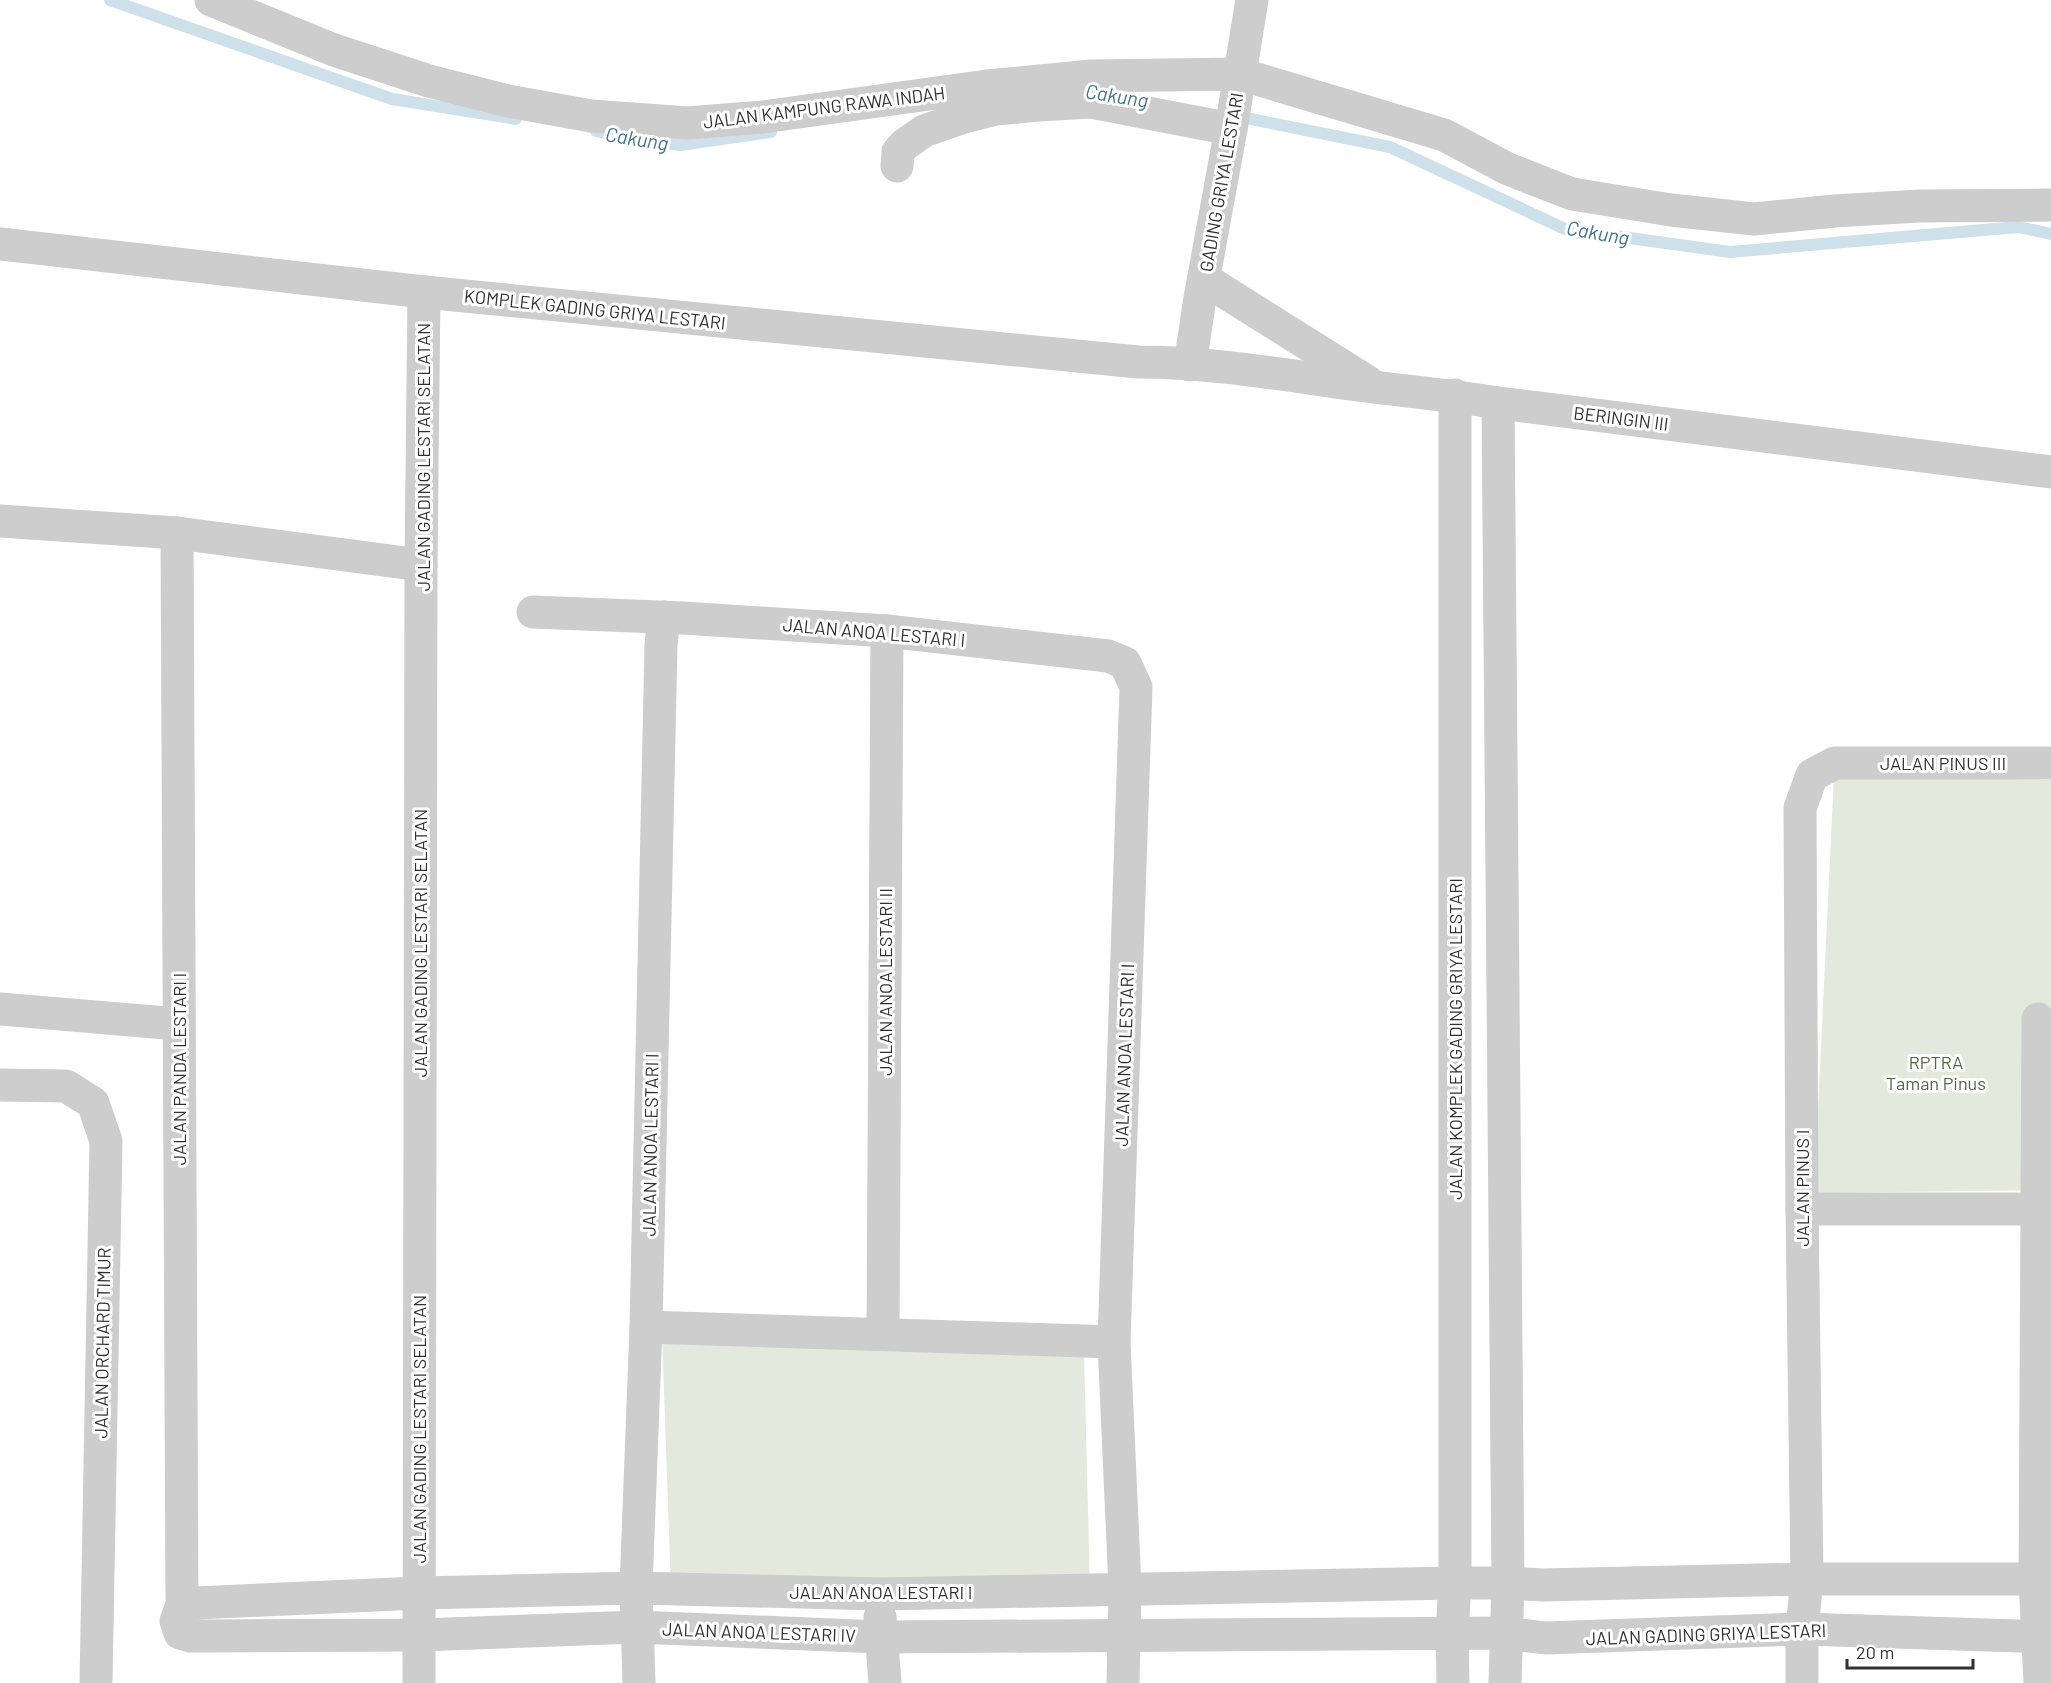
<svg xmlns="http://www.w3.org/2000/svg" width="2051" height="1683" font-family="Barlow,sans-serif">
  <rect width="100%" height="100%" fill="#fff"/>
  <g fill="#e4e9dd">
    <path d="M1834,775L2051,780V1190L1814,1193Z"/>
    <path d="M662,1335L1084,1353L1090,1588L671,1589Z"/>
  </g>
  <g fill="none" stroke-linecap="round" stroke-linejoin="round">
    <g stroke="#cee0ea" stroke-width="12">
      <path d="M110,0L392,99L516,119"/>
      <path d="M1236,116L1390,147L1565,229L1730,252L2018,227L2051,234"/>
      <path d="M596,131L680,145L771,132"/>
    </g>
    <g stroke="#cdcdcd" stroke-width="33">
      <path d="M211,0L334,50L429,81L508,101L591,116L688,123L763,117L987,86L1091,76L1240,74L1444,135L1508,169L1572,194L1671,210L1754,219L1835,211L1919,206L2051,205"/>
      <path d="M897,166L898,152L904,145L924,131L964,117L996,109L1038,105L1091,102L1231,129"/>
      <path d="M0,244L424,292L1138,362C1211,362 1284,375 1357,385C1404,391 1451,395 1498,403L2051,472"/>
      <path d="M1204,279L1368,382"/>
      <path d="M1190,365L1200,298L1231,129L1252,0"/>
      <path d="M1498,403L1508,1583L1505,1683"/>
      <path d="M0,521L177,533L421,565"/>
      <path d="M177,533L182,1605"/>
      <path d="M533,612L683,618L887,631L1108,656L1125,663L1136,687L1114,1342L1125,1588L1123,1683"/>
      <path d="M0,1009L178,1024"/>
      <path d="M2038,1019L2035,1579L2040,1683"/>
      <path d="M0,1085L66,1086L93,1103L106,1141L96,1683"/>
      <path d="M1802,1209H2051"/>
      <path d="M646,1327L1114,1342"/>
      <path d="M883,1334L887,631"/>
      <path d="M2051,1579H1807L1543,1585L1508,1583H1455L880,1594L636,1588L419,1593L195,1603L182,1605L176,1621L180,1633L191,1636L419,1635L637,1627L881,1637L1505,1633L1545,1638L1802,1629L2051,1637"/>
      <path d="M880,1617L885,1683"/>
      <path d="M419,1683L421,565L424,292"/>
      <path d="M639,1683L636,1588L646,1327L661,645L664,617"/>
      <path d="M1453,1683L1452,1635L1455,1583V395"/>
      <path d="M1802,1683V1629L1807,1579L1802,1209L1800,808L1812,775L1835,763H2051"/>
    </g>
  </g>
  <g text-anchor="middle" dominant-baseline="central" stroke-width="6" stroke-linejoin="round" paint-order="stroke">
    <g font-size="18" fill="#303030" stroke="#fff">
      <text transform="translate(824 107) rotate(-7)">JALAN KAMPUNG RAWA INDAH</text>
      <text transform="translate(1221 182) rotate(-80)">GADING GRIYA LESTARI</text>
      <text transform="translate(595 309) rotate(6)">KOMPLEK GADING GRIYA LESTARI</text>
      <text transform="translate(1621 418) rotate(7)">BERINGIN III</text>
      <text transform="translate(423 457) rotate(-90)">JALAN GADING LESTARI SELATAN</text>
      <text transform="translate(874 632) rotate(5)">JALAN ANOA LESTARI I</text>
      <text x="1943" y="763">JALAN PINUS III</text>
      <text transform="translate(420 943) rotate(-90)">JALAN GADING LESTARI SELATAN</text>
      <text transform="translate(885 982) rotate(-90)">JALAN ANOA LESTARI II</text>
      <text transform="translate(1455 1039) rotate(-90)">JALAN KOMPLEK GADING GRIYA LESTARI</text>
      <text transform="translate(1124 1055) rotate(-88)">JALAN ANOA LESTARI I</text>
      <text transform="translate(179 1069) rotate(-90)">JALAN PANDA LESTARI I</text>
      <text transform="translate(650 1145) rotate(-89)">JALAN ANOA LESTARI I</text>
      <text transform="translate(1802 1188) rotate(-90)">JALAN PINUS I</text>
      <text transform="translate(102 1343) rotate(-89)">JALAN ORCHARD TIMUR</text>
      <text transform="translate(419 1429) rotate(-90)">JALAN GADING LESTARI SELATAN</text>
      <text x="881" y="1592">JALAN ANOA LESTARI I</text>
      <text transform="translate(759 1632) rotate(2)">JALAN ANOA LESTARI IV</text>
      <text transform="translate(1706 1634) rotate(-2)">JALAN GADING GRIYA LESTARI</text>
    </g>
    <g font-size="18" fill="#556841" stroke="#fff">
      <text x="1936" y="1062">RPTRA<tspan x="1936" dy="21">Taman Pinus</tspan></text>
    </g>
    <g font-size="20" font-style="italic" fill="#45738c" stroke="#fff">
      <text transform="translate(1117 95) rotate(9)">Cakung</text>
      <text transform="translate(637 138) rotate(9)">Cakung</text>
      <text transform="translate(1598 232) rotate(10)">Cakung</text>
    </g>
  </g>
  <path d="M1847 1659v9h126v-9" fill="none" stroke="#303030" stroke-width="3"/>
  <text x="1856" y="1659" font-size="18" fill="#303030" stroke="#ffffff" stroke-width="4.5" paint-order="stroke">20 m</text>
</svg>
